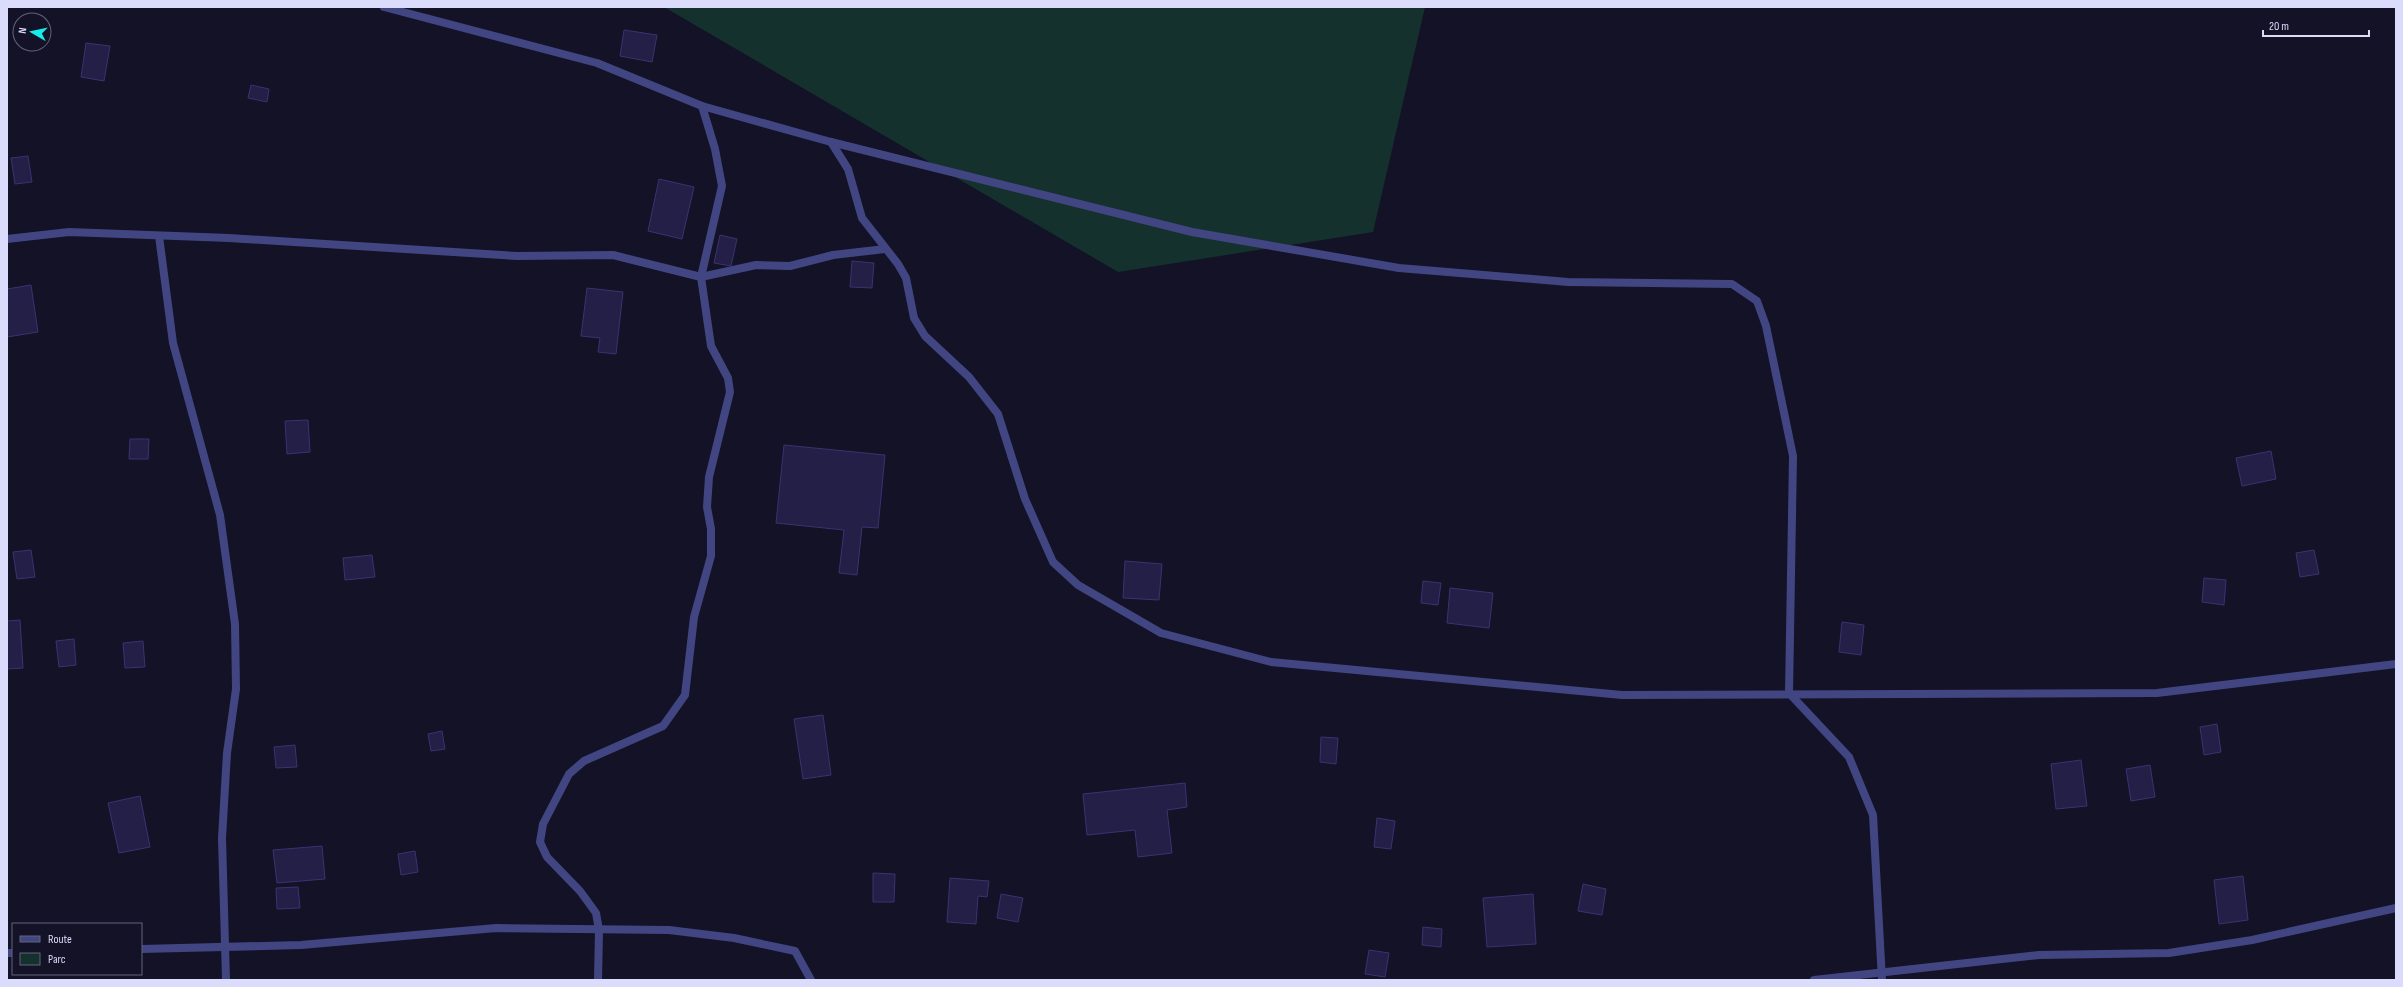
<svg xmlns="http://www.w3.org/2000/svg" width="2403" height="987" font-family="'Sofia Sans Condensed',sans-serif">
  <rect width="100%" height="100%" fill="#131227"/>
  <path fill="#15312d" d="M664,7H1425L1373,232L1118,272Z"/>
  <g fill="#231f47" stroke="#393371">
    <path d="M624,30L657,35L652,62L620,56Z"/>
    <path d="M86,43L110,46L104,81L81,77Z"/>
    <path d="M251,85L269,89L267,102L248,98Z"/>
    <path d="M28,156L32,182L15,184L11,158Z"/>
    <path d="M659,179L694,187L682,239L648,231Z"/>
    <path d="M720,235L737,239L731,266L714,263Z"/>
    <path d="M852,261L874,263L872,288L850,287Z"/>
    <path d="M31,285L38,332L7,337V289Z"/>
    <path d="M587,288L623,292L616,354L598,352L600,338L581,336Z"/>
    <path d="M308,420L310,452L287,454L285,421Z"/>
    <path d="M130,439H149L148,459H129Z"/>
    <path d="M784,445L885,455L878,528L862,527L857,575L839,573L844,530L776,523Z"/>
    <path d="M2271,451L2276,479L2242,486L2236,458Z"/>
    <path d="M31,550L35,577L17,579L13,552Z"/>
    <path d="M2314,550L2319,574L2300,577L2296,553Z"/>
    <path d="M372,555L375,577L345,580L343,558Z"/>
    <path d="M1125,561L1162,564L1159,600L1123,598Z"/>
    <path d="M2204,578L2226,580L2224,605L2202,602Z"/>
    <path d="M1423,581L1441,583L1438,605L1421,603Z"/>
    <path d="M1450,588L1493,593L1489,628L1447,623Z"/>
    <path d="M20,620L23,668L7,669V621Z"/>
    <path d="M1842,622L1864,625L1861,655L1839,652Z"/>
    <path d="M74,639L76,665L59,667L56,641Z"/>
    <path d="M143,641L145,667L125,668L123,643Z"/>
    <path d="M823,715L831,775L803,779L794,719Z"/>
    <path d="M2217,724L2221,752L2204,755L2200,727Z"/>
    <path d="M442,731L445,749L431,751L428,734Z"/>
    <path d="M1321,737L1338,738L1336,764L1320,762Z"/>
    <path d="M295,745L297,767L276,768L274,747Z"/>
    <path d="M2081,760L2087,806L2056,809L2051,764Z"/>
    <path d="M2150,765L2155,797L2131,801L2126,769Z"/>
    <path d="M1185,783L1187,807L1167,810L1172,853L1138,857L1135,830L1087,835L1083,794Z"/>
    <path d="M140,796L150,847L119,853L108,803Z"/>
    <path d="M1377,818L1395,821L1391,849L1374,847Z"/>
    <path d="M322,846L325,879L277,883L273,850Z"/>
    <path d="M415,851L418,872L401,875L398,854Z"/>
    <path d="M873,873L895,874L894,902H873Z"/>
    <path d="M2243,876L2248,920L2219,924L2214,880Z"/>
    <path d="M950,878L989,881L987,897L978,896L976,924L947,922Z"/>
    <path d="M1583,884L1606,889L1602,915L1578,911Z"/>
    <path d="M298,887L300,908L277,909L276,888Z"/>
    <path d="M1001,894L1023,898L1018,922L997,918Z"/>
    <path d="M1533,894L1536,944L1487,947L1483,898Z"/>
    <path d="M1423,927L1442,929L1441,947L1422,945Z"/>
    <path d="M1369,950L1389,953L1385,977L1365,974Z"/>
  </g>
  <g fill="none" stroke-linecap="round" stroke-linejoin="round">
    <g stroke="#414683" stroke-width="8">
      <path d="M384,7L597,63L702,106L831,142L1192,232L1399,268L1568,282L1732,284L1757,301L1766,326L1793,456L1789,693L1849,757L1873,815L1882,980"/>
      <path d="M831,142L848,169L862,218L898,264L906,278L914,318L925,336L969,377L998,414L1025,499L1053,562L1078,585L1161,633L1271,662L1622,695L2157,693L2396,664"/>
      <path d="M159,236L173,343L220,515L235,624L236,689L227,753L222,838L226,980"/>
      <path d="M7,239L69,232L229,238L517,256L613,255L701,277L756,265L790,266L833,255L885,249"/>
      <path d="M141,949L301,945L496,928L669,930L734,938L795,951L811,980"/>
      <path d="M7,953H13"/>
      <path d="M598,980L599,930L596,913L580,891L547,857L540,842L543,824L569,774L584,761L663,726L685,695L694,617L711,556V529L707,507L709,477L730,392L728,378L711,346L701,277L722,186L715,149L702,106"/>
      <path d="M1814,980L2039,955L2169,953L2252,940L2396,908"/>
    </g>
  </g>
  <rect width="2403" height="987" fill="none" stroke="#dbdbfc" stroke-width="16"/>
  <rect x="12" y="923" width="130" height="52" fill="#131227" stroke="#63627c"/>
  <rect x="20" y="936" width="20" height="6" fill="#414683" stroke="#63627c"/>
  <text x="48" y="943" font-size="12" fill="#dbdbfc">Route</text>
  <rect x="20" y="953" width="20" height="12" fill="#15312d" stroke="#63627c"/>
  <text x="48" y="963" font-size="12" fill="#dbdbfc">Parc</text>
  <g transform="translate(32 32) rotate(279)"><circle r="19" fill="#131227" stroke="#63627c"/>
  <path d="M0-3L7 15L0 10L-7 15Z" fill="#16edeb"/>
  <text y="-6" font-size="11" font-weight="bold" text-anchor="middle" fill="#dbdbfc">N</text>
  </g>
  <path d="M2263 30v6h106v-6" fill="none" stroke="#dbdbfc" stroke-width="2"/>
  <text x="2269" y="30" font-size="12" fill="#dbdbfc" stroke="#131227" stroke-width="3" paint-order="stroke">20 m</text>
</svg>
